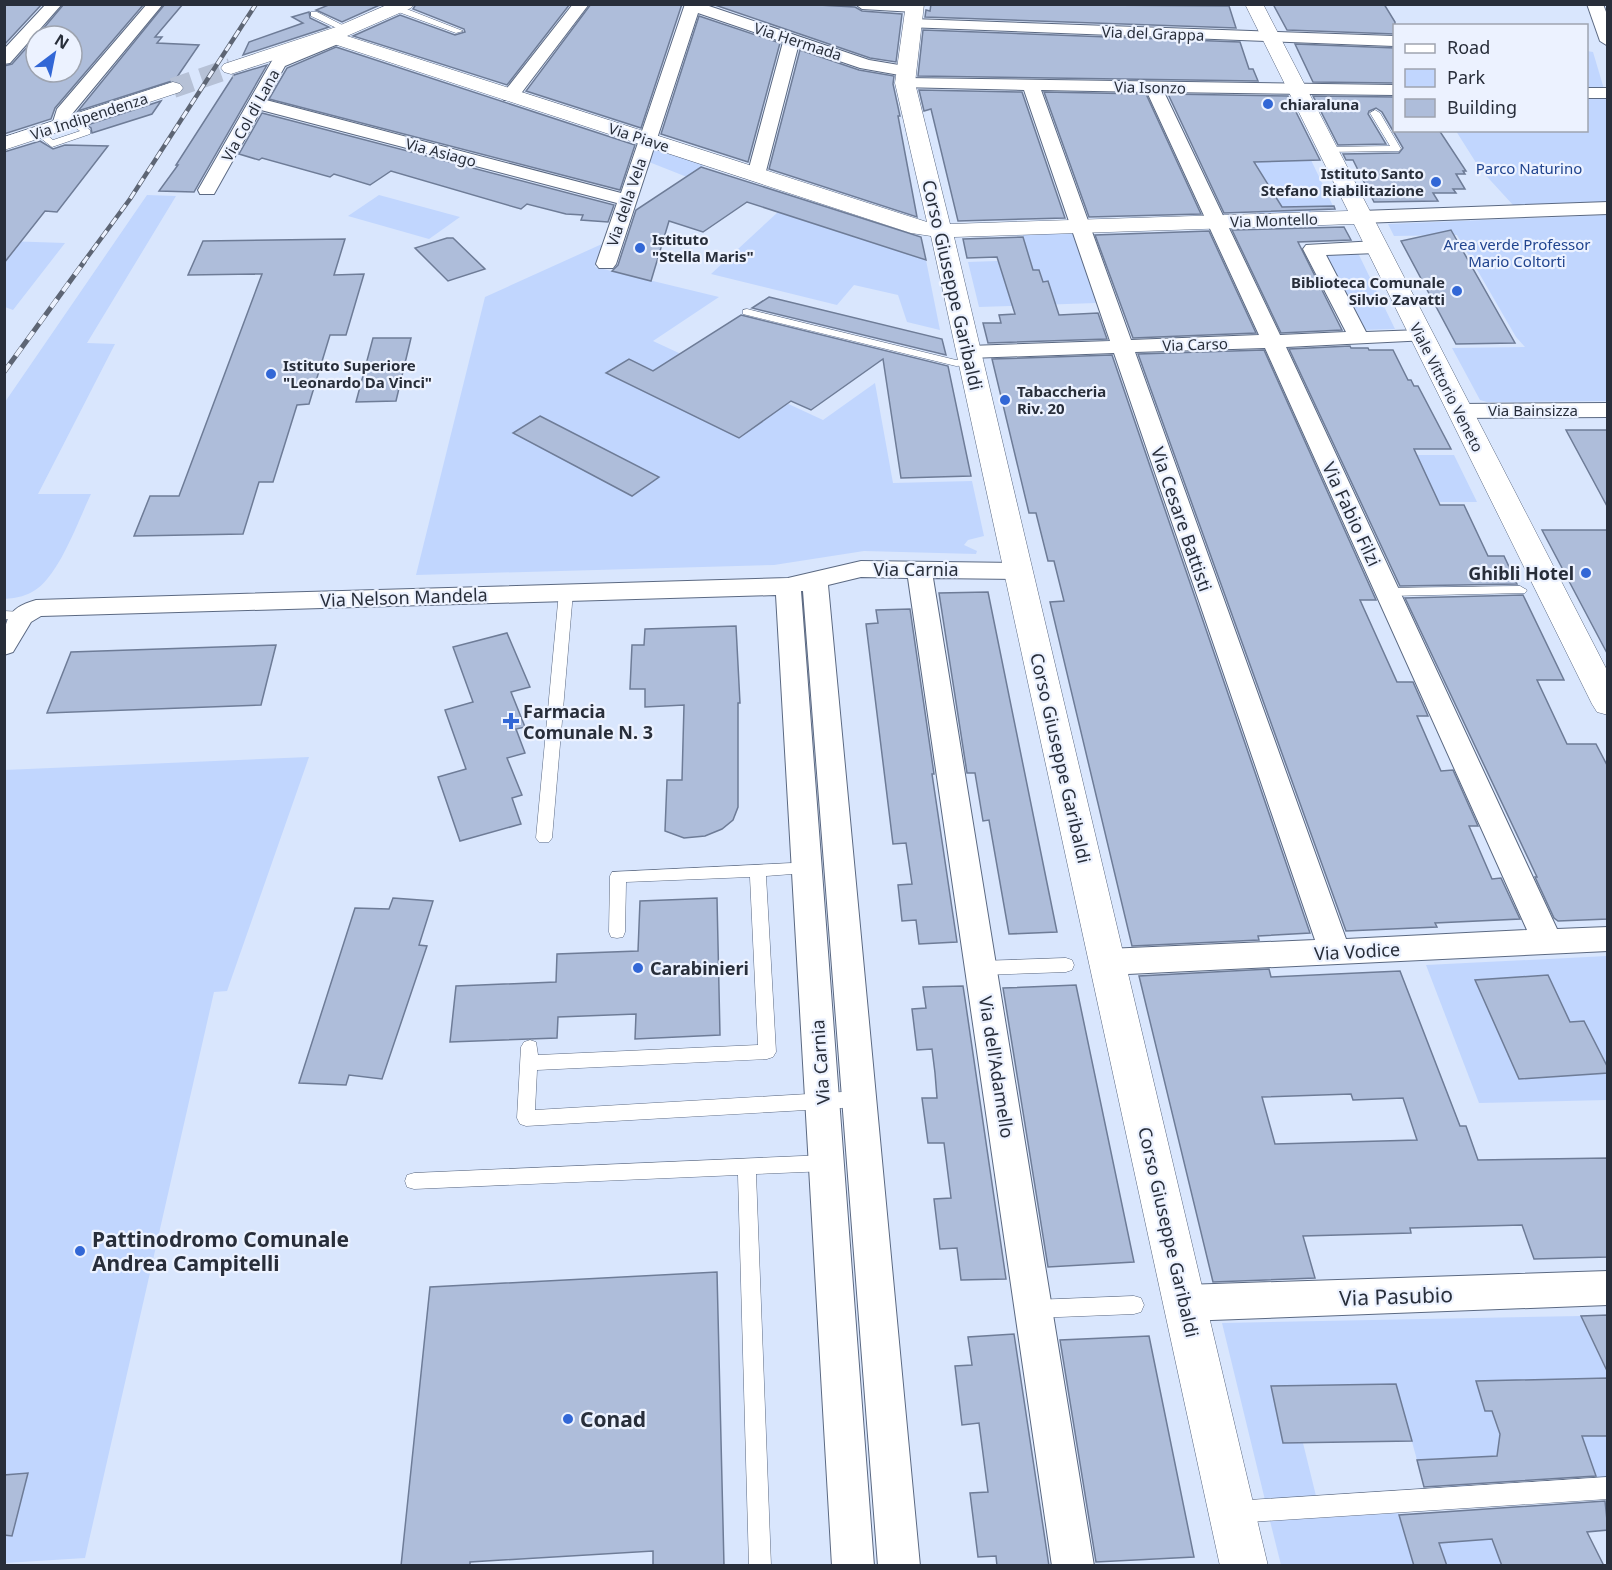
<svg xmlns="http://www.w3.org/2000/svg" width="1612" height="1570" font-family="'Noto Sans',sans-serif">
  <rect width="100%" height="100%" fill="#d9e6fd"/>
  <g fill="#c1d6fe" fill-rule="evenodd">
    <path d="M1587,51L1593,52L1604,89H1587Z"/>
    <path d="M1587,97L1607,98V202L1513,205L1480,169L1456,131L1586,130Z"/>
    <path d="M653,150H656L704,165L687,177L649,162Z"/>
    <path d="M1311,160L1333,206H1309L1311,212L1258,214L1257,212L1261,211L1269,187L1255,161Z"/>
    <path d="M147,195L176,196L87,343L115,344L38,494H91C78,521 58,579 32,592C23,597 14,598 5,599V402Z"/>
    <path d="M379,195L460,217L429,239L348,216Z"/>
    <path d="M778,212L926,260L940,330L907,322L898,295L854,285L837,305L711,274Z"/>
    <path d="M1607,215V401L1487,402L1480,400L1452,348L1525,347L1516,337L1457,235L1394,236L1388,224Z"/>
    <path d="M1074,233L1096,303L979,307L968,262L1029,260L1023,235Z"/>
    <path d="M5,241L65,243L13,310L5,307V256H10L20,243Z"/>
    <path d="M602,244L595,267L719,297L653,341L823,420L875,383L893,483L972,481L984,536L968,540L964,545L977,551L976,554L864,551L774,565L416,575L485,297ZM629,359L760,422V423L739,437L607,373ZM540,416L658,477V478L632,496L513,433Z"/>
    <path d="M1357,251L1395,329L1360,330L1321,252Z"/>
    <path d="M1380,455H1454L1477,502H1360L1344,468H1371Z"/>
    <path d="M309,757L227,991L214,992L85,1558L5,1563L4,770Z"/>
    <path d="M1607,956V1100L1479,1103L1426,965Z"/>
    <path d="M1581,1316L1607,1373V1429L1588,1379L1476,1381L1485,1411H1492L1506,1455L1464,1458L1472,1487L1450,1488L1442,1458L1417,1460L1396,1384L1271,1386L1283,1443H1303L1316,1496L1265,1500L1222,1323Z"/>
    <path d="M1582,1436H1607V1478L1597,1479Z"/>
    <path d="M1399,1513L1414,1565H1281L1270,1521Z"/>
    <path d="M1492,1539L1502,1565H1447L1439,1543Z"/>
  </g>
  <g fill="#aebdda" stroke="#6e7c97" stroke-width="1.5" fill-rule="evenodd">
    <path d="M4,4H42L4,45Z"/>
    <path d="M64,4H144L55,108L51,119L4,134V66L12,64L36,37V72H72V36H37Z"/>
    <path d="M165,4H183L155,37H162L157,43L199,45L175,80L78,111Z"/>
    <path d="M331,4H382L342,22L316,10Z"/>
    <path d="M416,4H570L507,85L353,36L400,15L455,35L465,32L464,29L413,9Z"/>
    <path d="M591,4H682L641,128L526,91Z"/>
    <path d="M712,4H800L855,7L862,11L902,14L896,62L870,58Z"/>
    <path d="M931,4L1229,6L1236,28L925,17L926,10L930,11Z"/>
    <path d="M1273,4H1384L1395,22V34L1287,30Z"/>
    <path d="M309,12L310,18L329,27L243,55L249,42L303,23L292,17Z"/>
    <path d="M699,16L780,43L748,162L661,134Z"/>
    <path d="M923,30L1240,42L1249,69H1253L1258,81L918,76Z"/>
    <path d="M1295,44L1395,48V83L1313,82Z"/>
    <path d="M336,47L635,145L620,190L269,99L287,68Z"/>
    <path d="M800,50L859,70L894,76L893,84L900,116H898L917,217L769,169Z"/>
    <path d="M267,65L194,192L159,191L178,165H176L234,75Z"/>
    <path d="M919,90L1022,92L1065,218L958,221L931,109L924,111Z"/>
    <path d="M1044,92L1146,94L1201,214L1089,217Z"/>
    <path d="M1168,94L1288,96L1320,160L1254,162L1282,207L1334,206L1335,209L1224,213Z"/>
    <path d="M1313,96L1395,97V130H1439L1466,171H1463L1465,174H1456L1465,189H1453L1456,193H1433L1438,201L1374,202L1353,160H1346L1343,154L1399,153L1403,148L1382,112L1376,108L1369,111L1368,114L1386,144L1338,145Z"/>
    <path d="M161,101L152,114L92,133L91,128L87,125Z"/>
    <path d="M262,113L614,205L608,222L581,220L583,215L566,214L527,204L521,209L391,171L370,185L334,174L330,177L262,158L259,160L239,154Z"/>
    <path d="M40,141L53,149L65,145L108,146L57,212L45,211L4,263V152Z"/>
    <path d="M701,167L921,237L926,260L747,202L703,232L669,221L651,281L612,271L618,265L636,210Z"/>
    <path d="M1344,227L1351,240L1298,242L1342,330L1281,333L1232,230Z"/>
    <path d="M1451,230L1515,343L1456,344L1401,241Z"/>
    <path d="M1209,231L1256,333L1133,338L1095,235Z"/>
    <path d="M1023,237L1033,270H1039L1043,282L1048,281L1059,315L1098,313L1107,339L988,343L983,323H1001L999,315L1015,314L997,257L967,258L963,239Z"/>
    <path d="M447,238H453L485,269L448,281L415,248Z"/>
    <path d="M345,239L334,275L364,274L346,335H330L309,404L297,405L273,482H259L243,534L134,536L150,496H179L262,274L188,275L203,241Z"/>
    <path d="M769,297L942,339L946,355L752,308Z"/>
    <path d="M741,315L948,366L971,476L901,478L883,359L811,410L791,401L739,438L606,373L629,359L653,371Z"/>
    <path d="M373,338H411L396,401L356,402Z"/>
    <path d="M1350,346L1351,348H1368L1369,350H1393L1408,380H1411L1414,386H1418L1451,449H1414L1440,505H1464L1488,556H1504L1517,584L1400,586L1289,349Z"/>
    <path d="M1264,350L1376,600H1360L1397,682H1413L1428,716H1417L1441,771L1453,770L1478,826H1469L1492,879L1501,878L1520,919L1435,923L1437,927L1346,931L1138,354Z"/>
    <path d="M1112,355L1310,933L1258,936L1259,940L1132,946L1050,602L1064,601L1054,561H1048L1036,513H1029L992,359Z"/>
    <path d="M540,416L659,477L632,496L513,433Z"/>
    <path d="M1566,430H1608V508Z"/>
    <path d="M1542,530H1608V655Z"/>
    <path d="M988,592L1047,883L1057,932L1009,934L989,820L983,821L975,773H967L939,593Z"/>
    <path d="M1523,595L1564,680H1537L1567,744H1596L1608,767V919L1558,921L1554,918L1535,877H1537L1405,598Z"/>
    <path d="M910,609L934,774H932L957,942L919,944L916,920L902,921L898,885L912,884L906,843L893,844L866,624L878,623L876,610Z"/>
    <path d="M736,626L740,703H738V807L733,820L722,829L705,836L684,838L665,831L667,780H682L684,705L645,707V689H630L632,645H644L645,629Z"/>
    <path d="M507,633L530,687L511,692L525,727L516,729L525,753L507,758L522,795L512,798L521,824L460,841L438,777L466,769L445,710L473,702L453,647Z"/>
    <path d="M276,645L261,705L47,713L71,652Z"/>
    <path d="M393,898L433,901L419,945L427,946L382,1079L349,1075L346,1085L299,1083L355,908L389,909Z"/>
    <path d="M717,898L720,1035L635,1039L636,1014L558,1017L557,1038L450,1042L456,986L556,982L557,954L638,951L640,901Z"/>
    <path d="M1269,969L1271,977L1400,971L1460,1126H1466L1478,1160L1608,1158V1257L1534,1259L1522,1225L1410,1228L1411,1233L1303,1236L1315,1278L1213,1282L1139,976ZM1351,1094L1353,1100L1403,1098L1417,1140L1275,1144L1262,1097Z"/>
    <path d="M1548,975L1570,1022L1584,1021L1608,1068V1073L1519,1079L1475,980Z"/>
    <path d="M1076,985L1134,1262L1048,1267L1003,988Z"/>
    <path d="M963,986L965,999L1006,1279L961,1280L957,1248L940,1249L934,1199L951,1198L944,1143H928L922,1098H937L935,1073L932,1049L917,1050L912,1009L926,1008L923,987Z"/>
    <path d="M717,1272L724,1566H653V1551L470,1562V1566H401L430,1287Z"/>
    <path d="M1608,1315V1373L1581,1316Z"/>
    <path d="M1014,1334L1049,1566H997L996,1556L978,1557L970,1493L988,1492L979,1423L962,1425L955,1366L972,1365L968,1337Z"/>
    <path d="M1149,1336L1194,1557L1096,1562L1060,1340Z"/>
    <path d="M1608,1378V1436H1582L1596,1476L1424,1487L1417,1460L1497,1456L1500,1434L1492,1411H1485L1476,1381Z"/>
    <path d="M1396,1384L1412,1441L1283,1443L1271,1386Z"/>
    <path d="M28,1473L12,1536L4,1535V1475Z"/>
    <path d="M1605,1501L1608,1530L1587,1532L1604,1566H1502L1492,1539L1439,1543L1447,1566H1414L1399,1515Z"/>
  </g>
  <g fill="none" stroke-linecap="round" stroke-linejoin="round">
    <path stroke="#b6c1d6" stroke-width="20" stroke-dasharray="20 10" stroke-linecap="butt" d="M173,88L231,68"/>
    <defs>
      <g id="lane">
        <path d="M393,6H399L463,31L456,33L393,10Z"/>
        <path d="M311,12H317L350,29L343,31L311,16Z"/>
        <path d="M1375,110L1380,113L1401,149L1399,151L1324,152L1322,150L1327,147L1390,146L1370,113Z"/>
        <path d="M72,118L90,130V134L52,147L34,133L42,131L53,140L80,131L67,121Z"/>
        <path d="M747,309L956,360L971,359L977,362L971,365L956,366L743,314V310Z"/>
        <path d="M1520,586L1527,590L1525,593L1388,596L1381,592L1388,588Z"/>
        <path d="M566,588L573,592L552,838L549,842H539L536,838L559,592Z"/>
        <path d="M4,611L22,612L29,616L22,620L4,619Z"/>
        <path d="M813,862L819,864L821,868L819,872L766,876L776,1052L773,1057L767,1059L537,1070L535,1110L859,1091L865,1094L868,1099L865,1104L859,1107L526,1126L520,1124L517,1118L521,1047L524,1042L530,1040L536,1042L538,1055L758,1045L750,877L626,882L625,932L623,937L617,938L611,937L609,932L610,876L612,872Z"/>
        <path d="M1066,958L1072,960L1074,965L1072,970L1066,972L982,975L976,973L974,968L976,963L982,961Z"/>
        <path d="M827,1155L833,1157L836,1163L833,1169L827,1171L756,1174L771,1566H749L738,1175L414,1189L407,1187L405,1181L407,1175L414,1173Z"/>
        <path d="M1134,1296L1141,1298L1144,1305L1141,1312L1134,1314L1034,1318L1027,1316L1024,1309L1027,1302L1034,1300Z"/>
        <path d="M1608,1477V1499L1235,1523L1227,1520L1224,1512L1227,1504L1235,1501Z"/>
      </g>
      <g id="street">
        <path d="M46,4H62L10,63L4,64V49Z"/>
        <path d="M147,4H163L72,114L67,129H55L52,125L57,109Z"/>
        <path d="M573,4H589L516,100H504L501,96L504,92Z"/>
        <path d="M685,4H703L869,60L911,67L913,71L905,76L860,68L798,47L766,171L759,178H745L743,174L749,168L783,42L698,13L616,264L613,268H599L596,264L617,203L261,110L214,194H200L198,190L273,59L337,34L345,39L343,42L285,66L266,100L621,193Z"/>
        <path d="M855,4H921L923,7L915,12L862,9Z"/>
        <path d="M1587,4H1603L1608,17V46L1600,41Z"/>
        <path d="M912,19L1394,36V46L906,27L904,24Z"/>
        <path d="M905,78L1394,85V95L1164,92L1280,335L1346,332L1303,249L1306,245L1376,241L1383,243L1386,247L1383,251L1376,253L1326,255L1366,332L1421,330L1428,332L1432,336L1428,340L1286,347L1557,929L1608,927V951L1107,975L1096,971L1091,962L1096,953L1107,949L1315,940L1114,353L969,358L961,357L958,352L961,347L969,346L1110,341L1024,90L899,87L897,83L899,79ZM1041,90L1147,92L1259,335L1131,340ZM1265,348L1527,930L1346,939L1135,352Z"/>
        <rect x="1586" y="88" width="22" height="10"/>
        <path d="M1608,202V214L1361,223L1354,221L1351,217L1354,213L1361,211Z"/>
        <path d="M1608,403V417L1459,418L1451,416L1448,411L1451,406L1459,404Z"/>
        <path d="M861,561L1018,563L1027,565L1030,571L1027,577L1018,579L933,578L1094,1566H1052L908,578L861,577L828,585L920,1566H878L803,591H801L874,1566H832L776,595L41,616L31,622L13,652L4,655C4,625 3,609 36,600L788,578Z"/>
        <path d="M1608,1271V1305L1185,1321L1172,1315L1166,1303L1172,1291L1185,1285Z"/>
      </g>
      <g id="secondary">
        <path d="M389,4H414L411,8L347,36L927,222L895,83L906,4H924L915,83L950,224L1348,211L1245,4H1263L1608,672V715L1597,712L1592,704L1354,224L954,237L1268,1566H1220L931,236L911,233L334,44L326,43L231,74L224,72L221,68L224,64L336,27Z"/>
        <path d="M173,82L180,84L183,88L180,92L4,150V137Z"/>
      </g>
    </defs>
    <use href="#lane" stroke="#5b6982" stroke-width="1"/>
    <use href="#street" stroke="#5b6982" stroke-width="2"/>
    <use href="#secondary" stroke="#5b6982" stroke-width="1"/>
    <use href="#lane" fill="#fff" fill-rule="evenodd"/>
    <use href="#street" fill="#fff" fill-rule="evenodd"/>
    <use href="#secondary" fill="#fff" fill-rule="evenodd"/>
    <defs>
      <path id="rail-far1" d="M83,263L130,199L256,4"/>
      <path id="rail" d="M4,372L84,262"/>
    </defs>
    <use href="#rail-far1" stroke="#5d6574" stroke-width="4.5"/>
    <use href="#rail" stroke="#5d6574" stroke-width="5"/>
    <use href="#rail-far1" stroke="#ecf2ff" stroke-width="3" stroke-dasharray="8" stroke-linecap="butt"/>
    <use href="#rail" stroke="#ecf2ff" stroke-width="4" stroke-dasharray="10" stroke-linecap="butt"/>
  </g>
  <g fill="#3267d6" stroke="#ecf2ff" stroke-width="2">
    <circle cx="1268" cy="104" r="6"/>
    <circle cx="1436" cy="182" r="6"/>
    <circle cx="640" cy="248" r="6"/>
    <circle cx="1457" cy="291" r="6"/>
    <circle cx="271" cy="374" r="6"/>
    <circle cx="1005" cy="400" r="6"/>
    <circle cx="1586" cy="573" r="6"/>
    <path d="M508 712h6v6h6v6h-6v6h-6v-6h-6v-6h6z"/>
    <circle cx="638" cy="968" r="6"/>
    <circle cx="80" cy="1251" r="6"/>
    <circle cx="568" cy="1419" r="6"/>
  </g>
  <g text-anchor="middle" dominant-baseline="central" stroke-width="4.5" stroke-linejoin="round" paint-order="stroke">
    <g font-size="15" fill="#282e3a" stroke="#ecf2ff">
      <text transform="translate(1153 33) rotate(2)">Via del Grappa</text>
      <text transform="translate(798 41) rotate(18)">Via Hermada</text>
      <text transform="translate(1150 87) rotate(1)">Via Isonzo</text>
      <text transform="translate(250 115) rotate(-61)">Via Col di Lana</text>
      <text transform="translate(89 116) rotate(-18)">Via Indipendenza</text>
      <text transform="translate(639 137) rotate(18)">Via Piave</text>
      <text transform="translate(441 152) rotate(15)">Via Asiago</text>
      <text transform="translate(626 202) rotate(-71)">Via della Vela</text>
      <text transform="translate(1274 220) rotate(-2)">Via Montello</text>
      <text transform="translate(1195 344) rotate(-2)">Via Carso</text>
      <text transform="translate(1447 387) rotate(63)">Viale Vittorio Veneto</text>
      <text x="1533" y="410">Via Bainsizza</text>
    </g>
    <g font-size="15" font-weight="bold" fill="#282e3a" stroke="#ecf2ff" text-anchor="start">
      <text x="1280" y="104">chiaraluna</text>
      <text x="1424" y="173" text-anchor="end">Istituto Santo<tspan x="1424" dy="17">Stefano Riabilitazione</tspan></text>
      <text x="652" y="239">Istituto<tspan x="652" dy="17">"Stella Maris"</tspan></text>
      <text x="1445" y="282" text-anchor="end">Biblioteca Comunale<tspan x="1445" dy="17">Silvio Zavatti</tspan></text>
      <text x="283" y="365">Istituto Superiore<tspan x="283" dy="17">"Leonardo Da Vinci"</tspan></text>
      <text x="1017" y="391">Tabaccheria<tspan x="1017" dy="17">Riv. 20</tspan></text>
    </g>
    <g font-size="15" fill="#20448f" stroke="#ecf2ff">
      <text x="1529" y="168">Parco Naturino</text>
      <text x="1517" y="244">Area verde Professor<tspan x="1517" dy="17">Mario Coltorti</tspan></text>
    </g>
    <g font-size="18" fill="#282e3a" stroke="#ecf2ff">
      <text transform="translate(953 285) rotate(77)">Corso Giuseppe Garibaldi</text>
      <text transform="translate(1352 514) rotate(65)">Via Fabio Filzi</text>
      <text transform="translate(1182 519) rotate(71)">Via Cesare Battisti</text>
      <text x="916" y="569">Via Carnia</text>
      <text transform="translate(404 597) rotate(-2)">Via Nelson Mandela</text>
      <text transform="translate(1061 758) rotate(77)">Corso Giuseppe Garibaldi</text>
      <text transform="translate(1357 951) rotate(-3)">Via Vodice</text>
      <text transform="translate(820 1062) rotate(-94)">Via Carnia</text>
      <text transform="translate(997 1067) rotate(81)">Via dell'Adamello</text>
      <text transform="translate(1169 1232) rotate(77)">Corso Giuseppe Garibaldi</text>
    </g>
    <g font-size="18" font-weight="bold" fill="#282e3a" stroke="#ecf2ff" text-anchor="start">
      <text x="1574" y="573" text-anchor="end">Ghibli Hotel</text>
      <text x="523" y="711">Farmacia<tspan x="523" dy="21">Comunale N. 3</tspan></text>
      <text x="650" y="968">Carabinieri</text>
    </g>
    <g font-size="21" font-weight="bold" fill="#282e3a" stroke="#ecf2ff" text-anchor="start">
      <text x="92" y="1239">Pattinodromo Comunale<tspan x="92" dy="24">Andrea Campitelli</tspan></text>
      <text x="580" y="1419">Conad</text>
    </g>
    <g font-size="21" fill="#282e3a" stroke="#ecf2ff">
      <text transform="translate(1396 1296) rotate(-2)">Via Pasubio</text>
    </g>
  </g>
  <rect width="1612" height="1570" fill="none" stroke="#282e3a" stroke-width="12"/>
  <rect x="1393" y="24" width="195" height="108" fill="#ecf2ff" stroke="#9ea4b0" stroke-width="1.5"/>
  <rect x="1405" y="44" width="30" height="9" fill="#ffffff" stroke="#9ea4b0" stroke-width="1.5"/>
  <text x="1447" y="54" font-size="18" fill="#282e3a">Road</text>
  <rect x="1405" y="69" width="30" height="18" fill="#c1d6fe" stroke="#9ea4b0" stroke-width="1.5"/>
  <text x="1447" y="84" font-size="18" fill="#282e3a">Park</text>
  <rect x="1405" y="99" width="30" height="18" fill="#aebdda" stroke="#9ea4b0" stroke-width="1.5"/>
  <text x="1447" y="114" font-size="18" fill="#282e3a">Building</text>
  <g transform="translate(54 54) rotate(32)"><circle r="28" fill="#ecf2ff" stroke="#9ea4b0" stroke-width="1.5"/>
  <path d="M0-4.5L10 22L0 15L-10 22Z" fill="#3267d6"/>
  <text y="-9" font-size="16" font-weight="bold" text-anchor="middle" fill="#282e3a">N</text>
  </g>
</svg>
